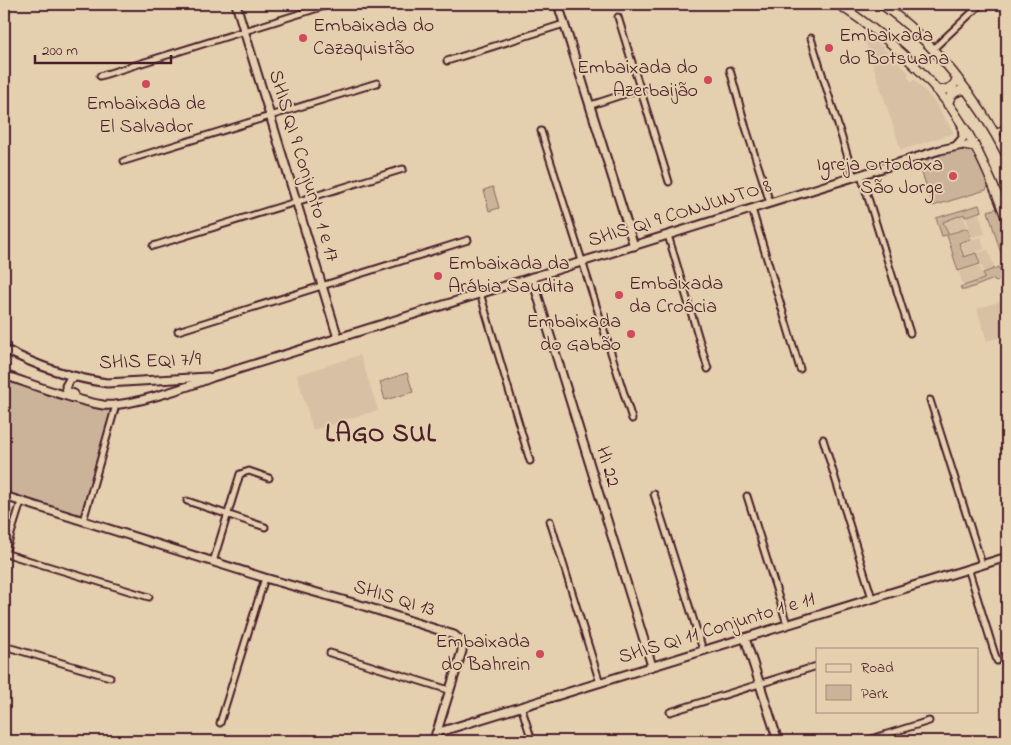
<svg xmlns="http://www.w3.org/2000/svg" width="1011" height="745" font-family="'Indie Flower',sans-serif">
  <rect width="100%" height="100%" fill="#e4cfae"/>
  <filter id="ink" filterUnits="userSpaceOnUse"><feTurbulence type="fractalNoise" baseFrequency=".02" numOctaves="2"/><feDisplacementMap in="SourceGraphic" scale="10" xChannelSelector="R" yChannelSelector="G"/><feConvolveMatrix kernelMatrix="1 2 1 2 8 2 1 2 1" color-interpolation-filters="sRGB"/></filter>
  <g filter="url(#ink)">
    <g fill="#d7c0a3">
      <path d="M871,36L909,73L907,76L912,82L914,79L934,101L954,133L901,150L865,40Z"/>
      <path d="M979,214L985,234L972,237L966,217Z"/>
      <path d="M963,215L967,227L947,233L944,222Z"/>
      <path d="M981,237L984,249L965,256L961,244Z"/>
      <path d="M988,250L995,269L984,272L977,253Z"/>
      <path d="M979,266L984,279L963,285L959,272Z"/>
      <path d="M1007,299V335L987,341L977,309Z"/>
      <path d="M360,355L378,410L313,430L297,375Z"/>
    </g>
    <g fill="#cbb399" stroke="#8a6962">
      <path d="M971,146L989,185L986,190L933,206L917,158Z"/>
      <path d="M493,187L499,208L489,211L484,190Z"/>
      <path d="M979,205L982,211L965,217L964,214L943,222L948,234L968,228L971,239L959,243L964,257L976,253L980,264L958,271L947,235L942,236L936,218Z"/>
      <path d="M998,208L1007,238V273L988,211Z"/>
      <path d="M999,267L1002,279L996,282L994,279L965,290H962L960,287L984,279L983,273Z"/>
      <path d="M407,373L413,392L385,400L380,382Z"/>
      <path d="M4,378L111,410L81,515L4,493Z"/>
    </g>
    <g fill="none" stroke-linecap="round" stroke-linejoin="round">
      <defs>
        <g id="street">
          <path d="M618,17L669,182"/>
          <path d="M811,38L854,177"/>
          <path d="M932,50L981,4"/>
          <path d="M447,61L564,24"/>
          <path d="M730,70L746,128L770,203"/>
          <path d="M100,76L331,4"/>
          <path d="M591,105L640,89"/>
          <path d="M541,131L632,419"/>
          <path d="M996,133L1007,127"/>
          <path d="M124,161L377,83"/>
          <path d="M861,175L910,333"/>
          <path d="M752,209L800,369"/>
          <path d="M668,235L708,369"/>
          <path d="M153,246L403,169"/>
          <path d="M480,293L530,461"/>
          <path d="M178,331L468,240"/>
          <path d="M930,400L982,564"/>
          <path d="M823,439L872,598"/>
          <path d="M654,494L703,650"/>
          <path d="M747,496L787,624"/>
          <path d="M187,501L265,527"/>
          <path d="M83,521L116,405"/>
          <path d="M550,521L600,683"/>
          <path d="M4,553L149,597"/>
          <path d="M4,556L21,502"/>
          <path d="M213,562L240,474L249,471L269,478"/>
          <path d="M968,568L997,661"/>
          <path d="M4,646L110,677"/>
          <path d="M330,653L449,690"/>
          <path d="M521,706L532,741"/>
          <path d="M670,712L817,666"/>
          <path d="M220,723L265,578"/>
          <path d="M4,738L16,741"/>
          <path d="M306,739L314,741"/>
          <path d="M865,741L929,721"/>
        </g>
        <g id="secondary">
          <path d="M236,4L338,338"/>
          <path d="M558,4L634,246"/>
          <path d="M956,146L963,138L962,125"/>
          <path d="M532,277L652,666"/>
          <path d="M4,349C35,365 72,378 107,383L208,377"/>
          <path d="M4,375C34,385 72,400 103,405C125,408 191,386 213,377L940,150L963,145L975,147"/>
          <path d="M74,394L67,391L66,386L70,379L76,377"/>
          <path d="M4,496L265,578L364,606L454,635L462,642V651L434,741"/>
          <path d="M745,638L778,741"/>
          <path d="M436,733L1007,557"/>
        </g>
        <g id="primary">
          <path d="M838,4C893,40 945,88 976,148C988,172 998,196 1007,221"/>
          <path d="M881,4C934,41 978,99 1007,156"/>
          <path d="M936,90C947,91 954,88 957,78"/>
          <path d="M948,105C949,95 955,90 966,90"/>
        </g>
      </defs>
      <use href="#street" stroke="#4a1f2b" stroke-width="9"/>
      <use href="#secondary" stroke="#4a1f2b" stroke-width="11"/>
      <use href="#primary" stroke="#4a1f2b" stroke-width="11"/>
      <use href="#street" stroke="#e4cfae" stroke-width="5"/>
      <use href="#secondary" stroke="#e4cfae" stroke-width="7"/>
      <use href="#primary" stroke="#e4cfae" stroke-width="8"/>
    </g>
  </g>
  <g fill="#d1495b" stroke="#e4cfae" stroke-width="2">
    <circle cx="303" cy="38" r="5"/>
    <circle cx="829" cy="48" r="5"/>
    <circle cx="708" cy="80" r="5"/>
    <circle cx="146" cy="84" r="5"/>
    <circle cx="953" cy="176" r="5"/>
    <circle cx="438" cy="276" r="5"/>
    <circle cx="619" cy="295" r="5"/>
    <circle cx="631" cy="334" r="5"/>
    <circle cx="540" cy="654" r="5"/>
  </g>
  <g text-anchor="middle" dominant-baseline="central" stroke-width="4" stroke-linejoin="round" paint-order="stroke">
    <g font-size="20" fill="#4a1f2b" stroke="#e4cfae" text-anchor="start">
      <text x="313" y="26">Embaixada do<tspan x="313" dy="23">Cazaquistão</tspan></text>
      <text x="839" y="36">Embaixada<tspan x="839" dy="23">do Botsuana</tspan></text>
      <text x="698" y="68" text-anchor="end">Embaixada do<tspan x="698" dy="23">Azerbaijão</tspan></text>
      <text x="146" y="104" text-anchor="middle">Embaixada de<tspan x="146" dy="23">El Salvador</tspan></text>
      <text x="943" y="165" text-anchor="end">Igreja Ortodoxa<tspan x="943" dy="23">São Jorge</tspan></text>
      <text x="448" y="264">Embaixada da<tspan x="448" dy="23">Arábia Saudita</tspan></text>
      <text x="629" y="284">Embaixada<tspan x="629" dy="23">da Croácia</tspan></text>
      <text x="621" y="322" text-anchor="end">Embaixada<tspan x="621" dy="23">do Gabão</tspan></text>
      <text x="530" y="642" text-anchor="end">Embaixada<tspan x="530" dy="23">do Bahrein</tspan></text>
    </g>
    <g font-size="20" fill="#4a1f2b" stroke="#e4cfae">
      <text transform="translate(303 166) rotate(73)">SHIS QI 9 Conjunto 1 e 17</text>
      <text transform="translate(680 214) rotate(-17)">SHIS QI 9 CONJUNTO 8</text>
      <text transform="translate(150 362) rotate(-2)">SHIS EQI 7/9</text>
      <text transform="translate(607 467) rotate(73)">HI 22</text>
      <text transform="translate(394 599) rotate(17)">SHIS QI 13</text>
      <text transform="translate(717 629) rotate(-17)">SHIS QI 11 Conjunto 1 e 11</text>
    </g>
    <g font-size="25" font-weight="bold" letter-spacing="1" fill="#4a1f2b" stroke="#e4cfae">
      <text x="381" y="435">LAGO SUL</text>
    </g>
  </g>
  <rect width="1011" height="745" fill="none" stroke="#e4cfae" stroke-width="20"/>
  <rect x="10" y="10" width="991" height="725" fill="none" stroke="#4a1f2b" stroke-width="2" filter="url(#ink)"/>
  <rect x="816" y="648" width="162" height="65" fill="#e4cfae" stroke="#a6897a"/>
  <rect x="826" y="664" width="25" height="8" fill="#e4cfae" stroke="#a6897a"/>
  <text x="861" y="672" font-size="15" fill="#4a1f2b">Road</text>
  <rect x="826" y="685" width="25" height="15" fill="#cbb399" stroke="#a6897a"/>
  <text x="861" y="698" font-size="15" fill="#4a1f2b">Park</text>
  <path d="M35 55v8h136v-8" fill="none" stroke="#4a1f2b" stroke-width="2.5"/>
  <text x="42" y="55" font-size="15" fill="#4a1f2b" stroke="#e4cfae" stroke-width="4" paint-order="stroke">200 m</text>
</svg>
